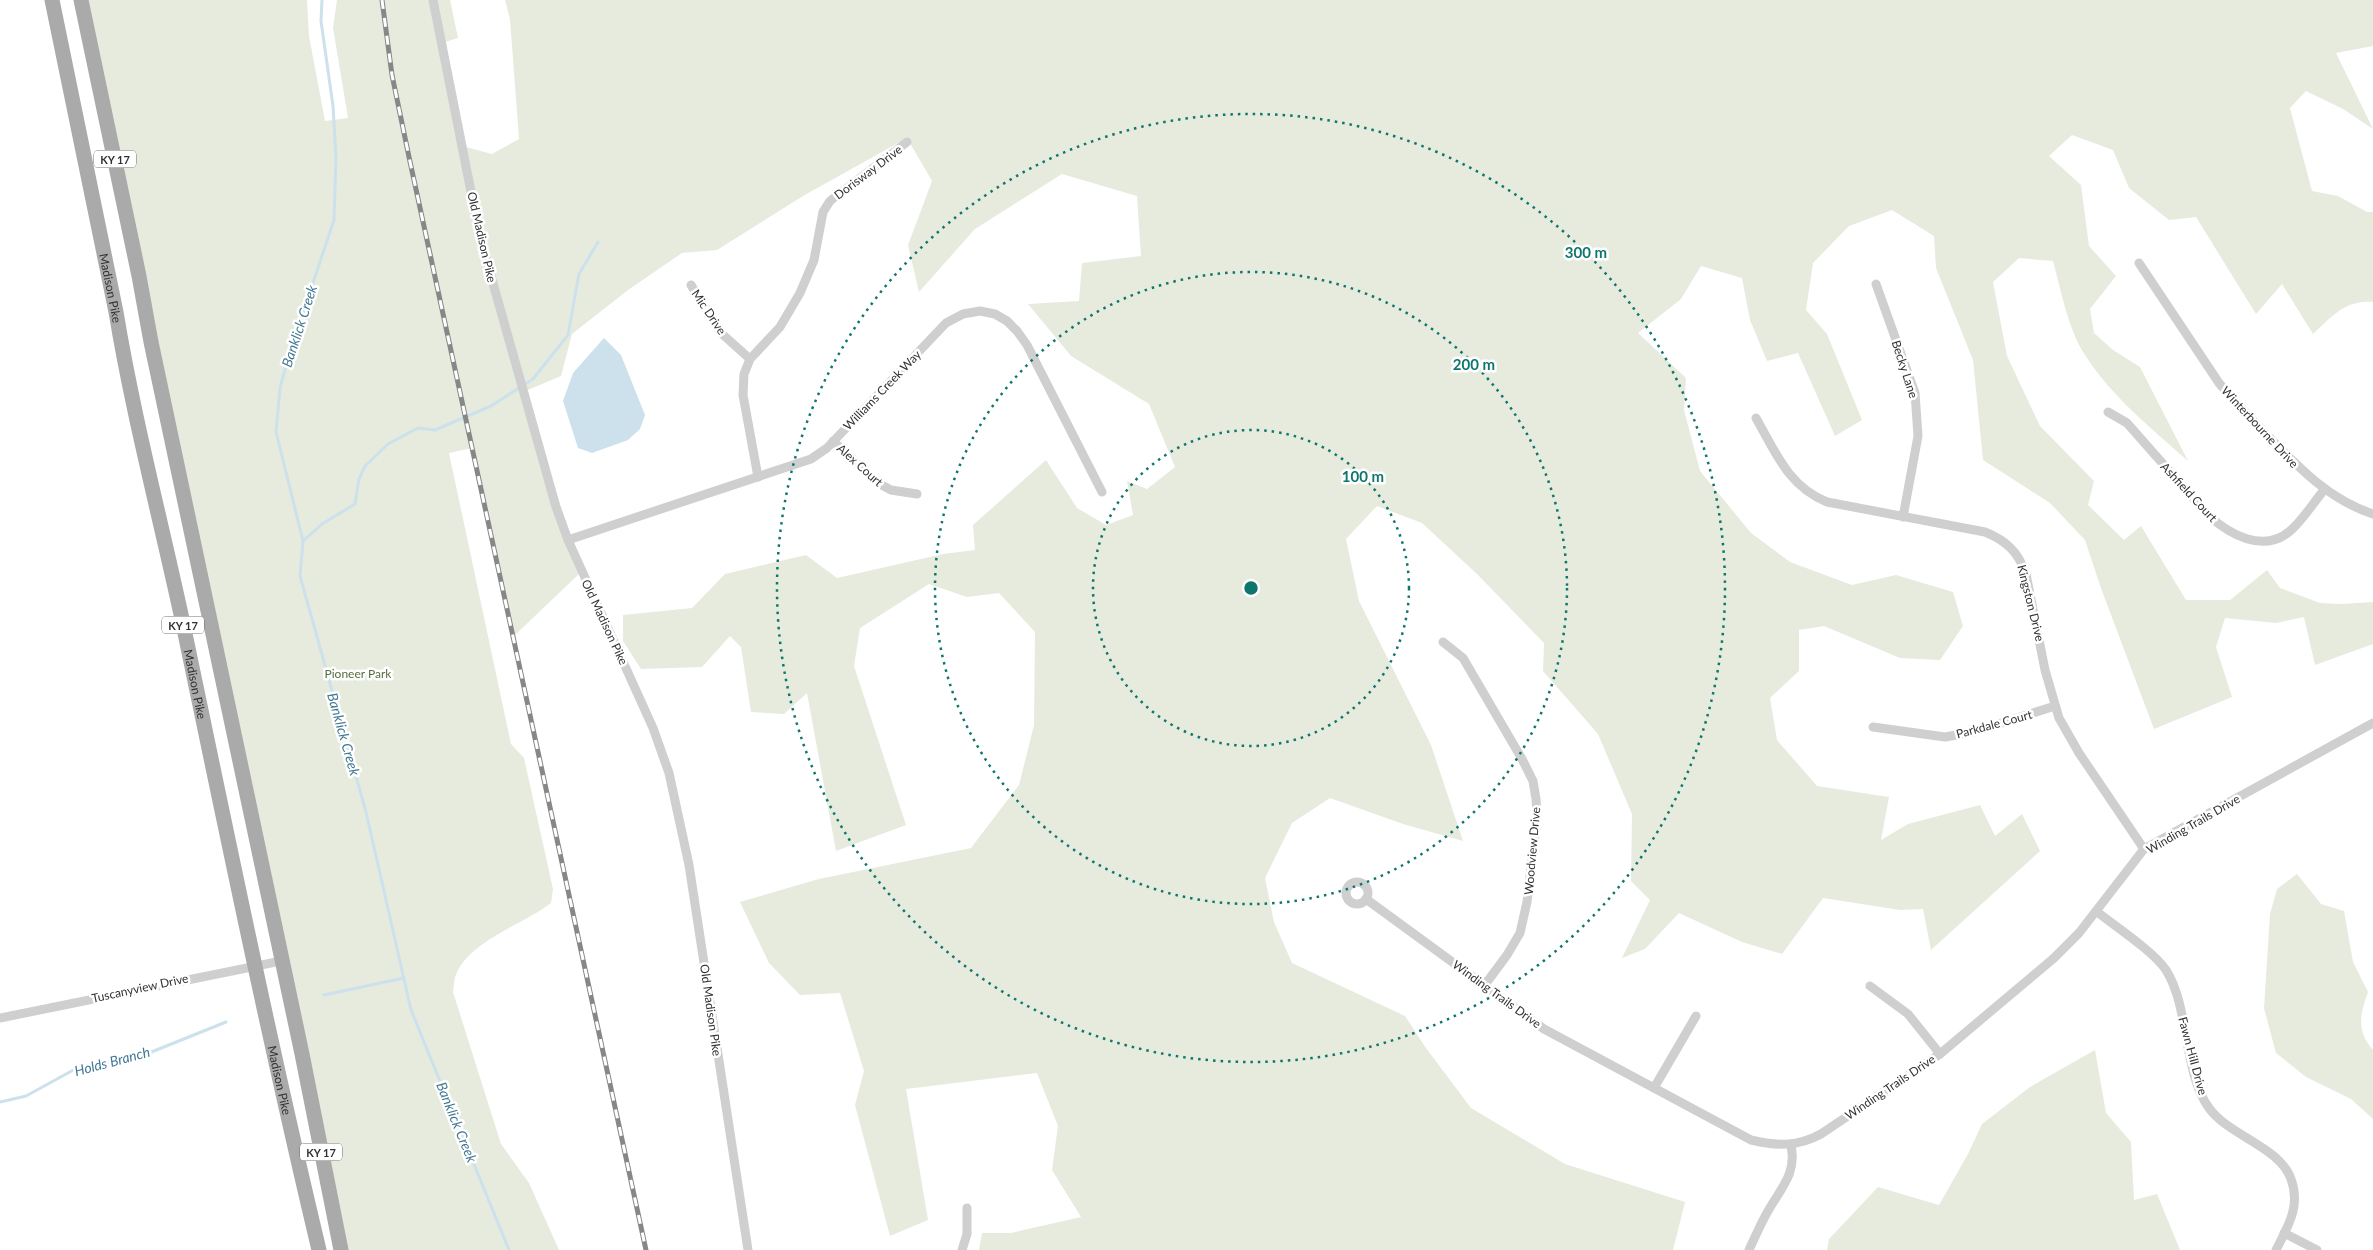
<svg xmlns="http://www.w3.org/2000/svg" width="2373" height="1250" font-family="Lato,sans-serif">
  <rect width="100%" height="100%" fill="#fff"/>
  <g fill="#e6ebde">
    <path d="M81,0H307L309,36L325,121L348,118L333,28L337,0H450L458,38L442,43L462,146L492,154L519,139L510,19L505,0H2373V46L2336,53L2373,129L2343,109L2306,91L2290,108L2312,191L2338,196L2367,212H2373V302C2346,299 2331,317 2313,334L2282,284L2256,314L2196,217L2169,220L2129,188L2113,150L2072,135L2049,156L2081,185L2089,246L2116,276L2090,309L2094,333L2113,350L2140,367L2188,461C2151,428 2112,397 2085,355C2068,329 2061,290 2053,261L2019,258L1993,282L2007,356L2040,426L2094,481L2088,505L2124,540L2141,526L2186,600H2230L2267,570L2280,588L2320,603L2341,604L2373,602V644L2315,665L2304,617L2276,623L2225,618L2216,647L2232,697L2154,729L2102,591L2085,540L2050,503L1983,460L1973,360L1936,268L1934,236L1892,210L1849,226L1813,263L1806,310L1827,334L1862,420L1835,436L1798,353L1767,361L1750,320L1742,278L1701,266L1681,299L1638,333L1686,378L1684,410L1700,471L1751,533L1790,562L1852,585L1896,575L1953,592L1963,626L1940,660L1900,658L1824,626L1799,630V671L1770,698L1777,740L1817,786L1889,797L1881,840L1908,824L1980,805L1995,836L2022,814L2040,851L1931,950L1923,909L1900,910L1823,898L1782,954L1742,942L1679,913L1645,949L1622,958L1650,900L1631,881L1632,814L1598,734L1543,671L1544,643L1477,574L1422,523L1377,506L1346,539L1359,601L1431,745L1463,841L1403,824L1330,798L1292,823L1265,878L1274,922L1292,963L1405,1016L1426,1048L1471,1108L1565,1164L1685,1202L1673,1250H979L982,1233H1011L1081,1217L1052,1170L1058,1126L1037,1073L906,1089L928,1220L890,1236L855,1105L864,1071L840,993L800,995L769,963L740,902L819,879L971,848L1019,785L1034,725L1035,632L999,593L967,597L929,584L860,628L854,666L906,825L836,851L807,693L784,714L751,712L741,647L730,636L702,667L641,669L623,641V615L692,608L725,574L806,555L837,578L943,554L975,550L973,525L1046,460L1077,508L1106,525L1133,515L1127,481L1147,489L1175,467L1149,404L1071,356L1028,304L1079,301L1082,263L1141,256L1137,196L1062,174L975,229L919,292L908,245L932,181L907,138L803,196L717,250L682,253L628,290L572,334L561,376L523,392L582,571L513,637L472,448L449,453L511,744L524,758L553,889L551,903C524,924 472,940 457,972C454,978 454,986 453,992L501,1144L529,1183L559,1250H341Z"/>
    <path d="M2297,874L2321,904L2344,911L2353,962L2368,992C2360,1015 2356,1030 2373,1050V1119L2351,1099L2306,1077L2276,1053L2264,1008L2270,914L2277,889Z"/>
    <path d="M2095,1050L2106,1113L2131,1142L2134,1200L2157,1194L2180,1250H1827L1829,1239L1878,1187L1939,1205L1968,1154L1982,1124L2030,1087Z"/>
  </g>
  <path fill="#cce1eb" d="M604,338L621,355L645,415L640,429L628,440L592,453L578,448L563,401L573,373Z"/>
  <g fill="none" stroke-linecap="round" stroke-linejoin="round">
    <g stroke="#cce1eb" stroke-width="3">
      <path d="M322,0L321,21L333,106L336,158L334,220L289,355L280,388L276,432L303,541L300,576L366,812L411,1010L509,1250"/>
      <path d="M303,541L322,524L355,504L359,479L365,466L388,444L418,428L435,430L491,406L533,379L568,335L579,274L598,242"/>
      <path d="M324,995L404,978"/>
      <path d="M0,1102L26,1096L77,1068L144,1055L226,1022"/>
    </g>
    <g stroke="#cfcfcf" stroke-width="9">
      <path d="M433,0L480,237L556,507L568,540L653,728L669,773L689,865L748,1250"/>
      <path d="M2139,263L2219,383C2235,402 2252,419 2269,437C2300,469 2330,500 2373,514"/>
      <path d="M1876,284L1915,393L1918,436L1903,517"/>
      <path d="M691,285L721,333L750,359"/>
      <path d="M2108,412L2127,423L2208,515C2229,534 2263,554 2290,531C2303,520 2313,503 2324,490"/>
      <path d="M1756,418C1776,453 1788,486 1827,502L1985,532C2007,541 2018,552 2026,574L2045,670L2059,718L2079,753L2144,849"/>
      <path d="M833,441L878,483L891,490L917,494"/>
      <path d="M758,477L743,395L744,374L750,359L780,327L800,293L814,260L823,212L830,201L907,142"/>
      <path d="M568,540L811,459L827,448L946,323L963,314L980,311L995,314L1007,321L1017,331L1027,345L1102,492"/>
      <path d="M1443,642L1463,658L1522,759L1533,781L1536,799L1537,818L1527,902L1520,933L1507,955L1484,986"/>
      <path d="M1873,727L1945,737L1973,732L2055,706"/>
      <circle cx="1357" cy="893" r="11"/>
      <path d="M1366,899L1544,1029L1751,1140C1777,1146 1797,1147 1821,1134L1940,1054L2054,958L2079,933L2144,849L2373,723"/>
      <path d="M2096,911C2116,927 2153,951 2166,970C2190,1008 2183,1073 2209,1108C2229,1136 2280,1147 2291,1179C2301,1206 2288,1226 2276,1250"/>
      <path d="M1870,986L1908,1014L1940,1054"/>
      <path d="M0,1018L281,961"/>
      <path d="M1654,1088L1696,1016"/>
      <path d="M2284,1233L2317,1250"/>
      <path d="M962,1250L967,1234V1208"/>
      <path d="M1749,1250C1755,1237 1761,1223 1768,1211C1781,1188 1797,1173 1791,1146"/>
    </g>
    <g stroke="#aaa" stroke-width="15">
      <path id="s1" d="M52,0L116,312C133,415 160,517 182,619C226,830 269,1040 319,1250"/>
      <path d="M81,0L139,276L151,342L302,1054L341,1250"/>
    </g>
    <defs>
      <path id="rail" d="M382,0L392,75L409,157L646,1250"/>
    </defs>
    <use href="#rail" stroke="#878787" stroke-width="5"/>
    <use href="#rail" stroke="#fff" stroke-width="3" stroke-dasharray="9" stroke-linecap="butt"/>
  </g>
  <g fill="none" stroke="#0f766e" stroke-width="2.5" stroke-dasharray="2.5 5">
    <circle cx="1251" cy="588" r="158"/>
    <circle cx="1251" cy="588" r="316"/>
    <circle cx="1251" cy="588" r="474"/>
  </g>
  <g text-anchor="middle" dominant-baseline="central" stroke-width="5" stroke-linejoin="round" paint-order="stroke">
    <g fill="#fff" stroke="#707070" stroke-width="1">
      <rect x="94" y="150.5" width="42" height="17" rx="4"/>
      <rect x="162" y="616.5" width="42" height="17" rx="4"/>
      <rect x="300" y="1143.5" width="42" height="17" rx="4"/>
    </g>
    <g font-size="11" font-weight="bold" fill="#323232">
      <text x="115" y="159">KY 17</text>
      <text x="183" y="625">KY 17</text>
      <text x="321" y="1152">KY 17</text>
    </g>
    <g font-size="12" fill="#323232" stroke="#fff">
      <text transform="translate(868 172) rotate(-37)">Dorisway Drive</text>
      <text transform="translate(482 237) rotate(77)">Old Madison Pike</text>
      <text stroke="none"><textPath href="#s1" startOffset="294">Madison Pike</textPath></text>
      <text transform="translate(709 312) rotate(56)">Mic Drive</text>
      <text transform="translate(1905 369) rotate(72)">Becky Lane</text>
      <text transform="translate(882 390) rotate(-46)">Williams Creek Way</text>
      <text transform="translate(2260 427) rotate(47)">Winterbourne Drive</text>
      <text transform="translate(860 465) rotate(42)">Alex Court</text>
      <text transform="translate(2189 492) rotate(47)">Ashfield Court</text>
      <text transform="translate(2031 603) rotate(76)">Kingston Drive</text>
      <text transform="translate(605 622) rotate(65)">Old Madison Pike</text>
      <text stroke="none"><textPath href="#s1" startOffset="699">Madison Pike</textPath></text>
      <text transform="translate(1994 724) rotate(-15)">Parkdale Court</text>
      <text transform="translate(2193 824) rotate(-30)">Winding Trails Drive</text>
      <text transform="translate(1532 851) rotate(-85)">Woodview Drive</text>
      <text transform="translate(140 988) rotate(-12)">Tuscanyview Drive</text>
      <text transform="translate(1497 994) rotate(36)">Winding Trails Drive</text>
      <text transform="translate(711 1010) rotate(82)">Old Madison Pike</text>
      <text transform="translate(2193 1056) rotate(75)">Fawn Hill Drive</text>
      <text stroke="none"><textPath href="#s1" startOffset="1104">Madison Pike</textPath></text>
      <text transform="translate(1890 1087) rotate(-34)">Winding Trails Drive</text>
    </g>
    <g font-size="12" fill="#586e40" stroke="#fff">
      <text x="358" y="673">Pioneer Park</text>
    </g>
    <g font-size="14" font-style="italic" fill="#407894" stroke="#fff">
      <text transform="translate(299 326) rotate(-72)">Banklick Creek</text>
      <text transform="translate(344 734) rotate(74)">Banklick Creek</text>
      <text transform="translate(112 1061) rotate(-15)">Holds Branch</text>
      <text transform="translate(457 1122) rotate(68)">Banklick Creek</text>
    </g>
  </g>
  <circle cx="1251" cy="588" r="8" fill="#0f766e" stroke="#fff" stroke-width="2.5"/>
  <g font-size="15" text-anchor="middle" font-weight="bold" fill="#0f766e" stroke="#fff" stroke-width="5" stroke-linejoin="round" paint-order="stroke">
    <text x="1586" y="258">300 m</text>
    <text x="1474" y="370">200 m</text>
    <text x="1363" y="482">100 m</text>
  </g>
</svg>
